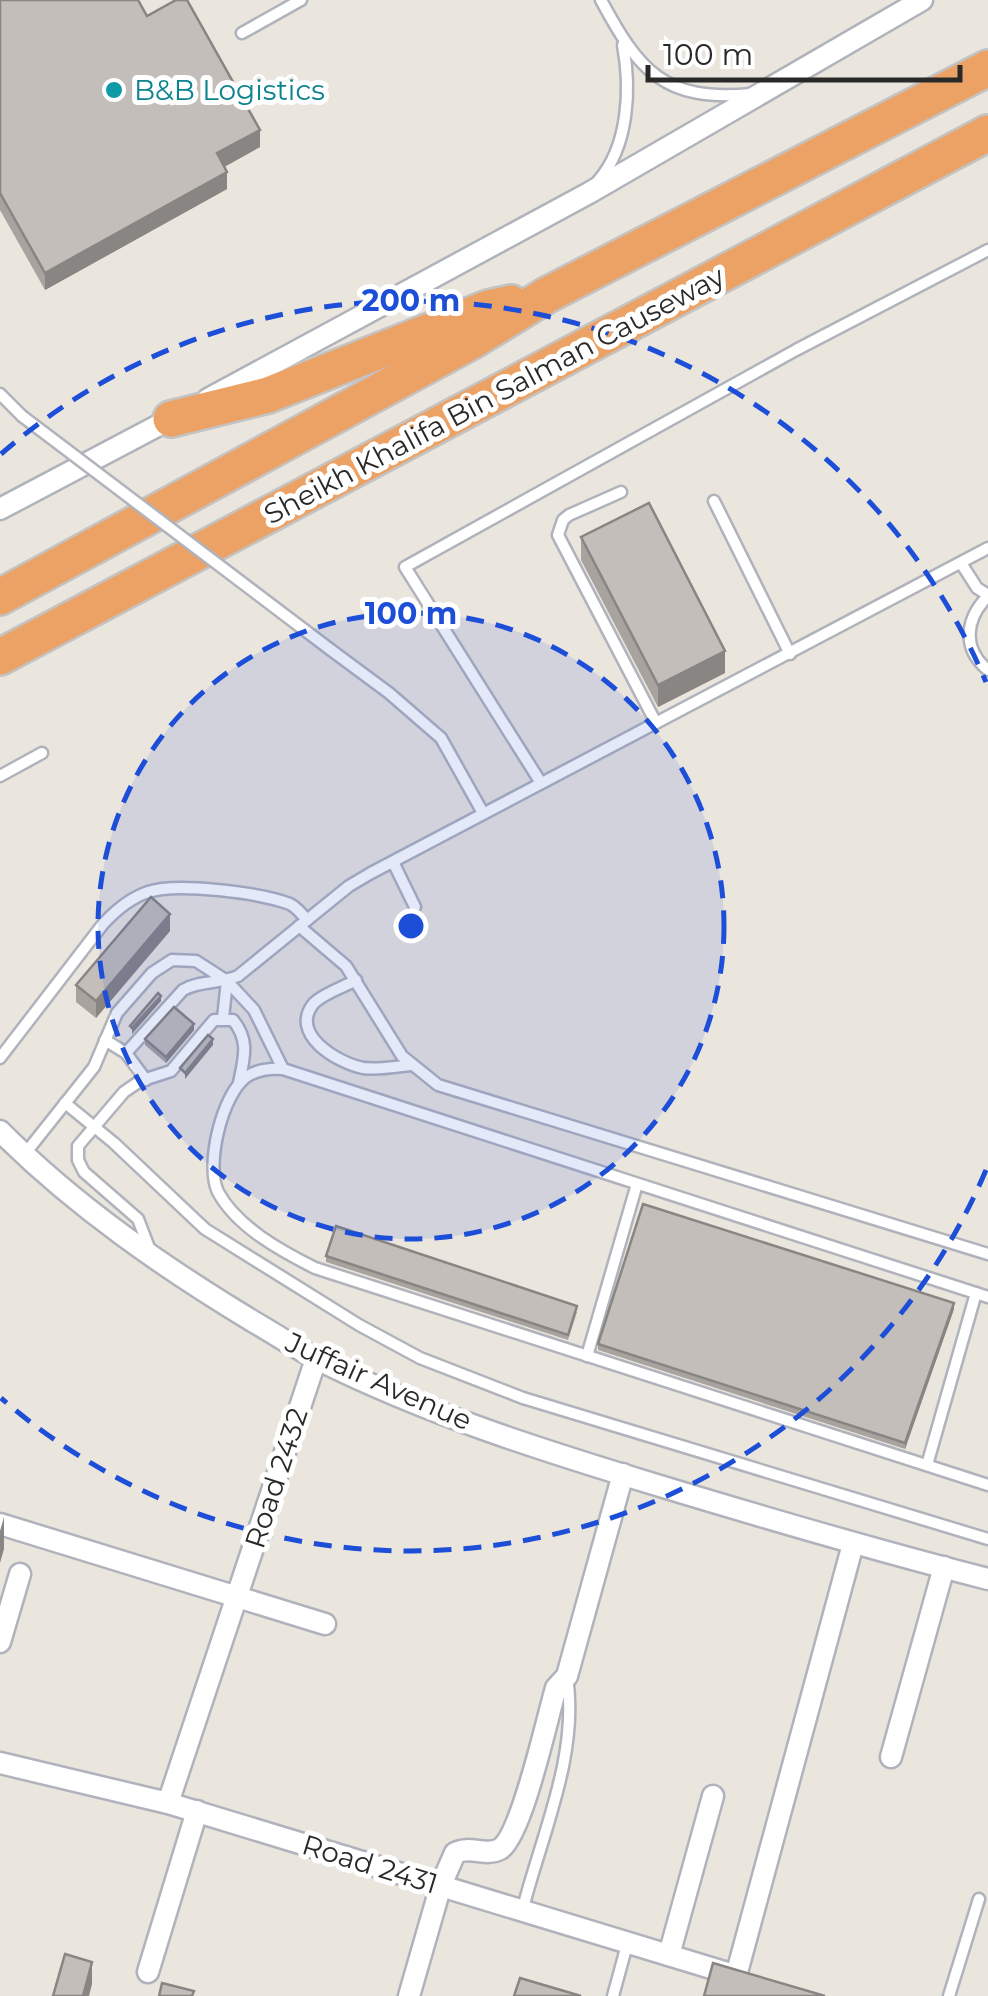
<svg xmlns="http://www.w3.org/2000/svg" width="988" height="1996" font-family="Montserrat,sans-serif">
  <rect width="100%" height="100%" fill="#eae5dd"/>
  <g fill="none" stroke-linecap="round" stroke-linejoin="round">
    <defs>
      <g id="lane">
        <path d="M601,0C639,71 664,102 751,94"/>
        <path d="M242,33L301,0"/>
        <path d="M598,181C629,146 631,88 623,45"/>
        <path d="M0,394L22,416"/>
        <path d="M621,492L569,515L563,520L558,535L656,723"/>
        <path d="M714,501L790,654"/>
        <path d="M961,563L977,588L988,595"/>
        <path d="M988,596C965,619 962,649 988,670"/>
        <path d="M331,650L389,693L441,738L483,813"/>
        <path d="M0,776L42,753"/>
        <path d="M541,783L405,567L796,350L988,250"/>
        <path d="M393,862L415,907"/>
        <path d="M299,926L346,966L402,1056L438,1085L988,1254"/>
        <path d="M356,980C344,987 324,993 314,1003C288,1034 338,1063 363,1068C378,1070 394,1067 410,1065"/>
        <path d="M223,1018L227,981"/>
        <path d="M105,1040L126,1053L146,1080"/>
        <path d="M126,1053L183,990C200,980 220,984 238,976L349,886L371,873L988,548"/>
        <path d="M0,1058L103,924C116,910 130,898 148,892C177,882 261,893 290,904C296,907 302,914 307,920"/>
        <path d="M65,1103L114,1143L205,1229L359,1325L420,1358L523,1398L988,1539"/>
        <path d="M24,1155L94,1067L117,1013L152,973L172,960L196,961L227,981L254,1010L283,1069"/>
        <path d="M151,1253L138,1219L84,1172L78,1160V1146L124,1092L140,1081L171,1071L214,1020H233C250,1041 244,1058 239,1083"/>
        <path d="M988,1297L283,1069C270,1068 258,1069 246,1077C222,1095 205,1165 218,1192C237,1227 281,1251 315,1268L988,1485"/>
        <path d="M587,1356L637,1184"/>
        <path d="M927,1465L976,1293"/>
        <path d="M523,1908C542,1834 579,1754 567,1677"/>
        <path d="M613,1996L628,1941"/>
        <path d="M949,1996L979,1899"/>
      </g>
      <g id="street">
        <path d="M208,399L589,193L922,0"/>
        <path d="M0,509L178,415"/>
        <path d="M0,1131C75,1206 163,1267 254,1322C275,1334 297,1349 319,1360C427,1414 544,1451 660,1486C769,1519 878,1551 988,1579"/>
        <path d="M0,1524L325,1624"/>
        <path d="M0,1642L20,1574"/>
        <path d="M891,1757L944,1567"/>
        <path d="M0,1763L168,1803L734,1975"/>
        <path d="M168,1803L316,1359"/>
        <path d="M669,1955L713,1796"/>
        <path d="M148,1972L197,1811"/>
        <path d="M736,1976L853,1544"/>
        <path d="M409,1996L441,1885L455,1853C470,1845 486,1857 500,1849C522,1835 547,1718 556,1688L567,1676L623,1474"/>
      </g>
      <g id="highway">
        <path d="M171,419L268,395L488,308L511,303"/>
        <path d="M0,597L472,341L547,295L988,68"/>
        <path d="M0,657L988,133"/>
      </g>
    </defs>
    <use href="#lane" stroke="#b0b3bc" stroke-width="15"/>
    <use href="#street" stroke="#b0b3bc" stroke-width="25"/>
    <use href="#highway" stroke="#c3c3c3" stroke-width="40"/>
    <use href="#lane" stroke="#fff" stroke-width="10"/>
    <use href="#street" stroke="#fff" stroke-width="20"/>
    <use href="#highway" stroke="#eda265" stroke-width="35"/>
    <defs>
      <path id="lane-bridge" d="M22,416L331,650"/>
    </defs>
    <use href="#lane-bridge" stroke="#b0b3bc" stroke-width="15" stroke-linecap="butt"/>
    <use href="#lane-bridge" stroke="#fff" stroke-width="10"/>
  </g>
  <g fill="#a8a39f">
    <path d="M0,0L260,147L224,167L227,189L45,290L0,210Z"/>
    <path d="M581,537L725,673L658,707L581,560Z"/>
    <path d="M170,931L96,1018L76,1002V985Z"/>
    <path d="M194,1030L166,1063L145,1045V1039Z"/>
    <path d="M326,1256L577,1312L568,1340L326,1262Z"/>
    <path d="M954,1309L905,1449L598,1350V1344Z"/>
  </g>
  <g fill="#888582">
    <path d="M260,130V147L217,171V153Z"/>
    <path d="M227,172V189L45,290V273Z"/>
    <path d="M725,651V673L658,707V685Z"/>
    <path d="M170,914V931L96,1018V1001Z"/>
    <path d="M161,996V1001L132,1034V1028Z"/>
    <path d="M194,1024V1030L166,1063V1057Z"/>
    <path d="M213,1039V1045L185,1079V1073Z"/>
    <path d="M954,1303V1309L905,1449V1443Z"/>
    <path d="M4,1517V1549L0,1563V1531Z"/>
    <path d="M92,1962V1984L89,1996H83Z"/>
  </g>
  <g fill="#c3beb9" stroke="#888582" stroke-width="2.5">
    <path d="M0,0H138L147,16L176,0H187L260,130L217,153L227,172L45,273L0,193Z"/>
    <path d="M649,503L725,651L658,685L581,537Z"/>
    <path d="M151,897L170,914L96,1001L76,985Z"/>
    <path d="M158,993L161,996L132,1028L130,1026Z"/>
    <path d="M174,1007L194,1024L166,1057L145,1039Z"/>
    <path d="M208,1035L213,1039L185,1073L180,1068Z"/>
    <path d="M643,1204L954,1303L905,1443L598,1344Z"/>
    <path d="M336,1226L577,1306L568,1335L326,1256Z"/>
    <path d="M65,1954L92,1962L83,1996H53Z"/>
    <path d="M713,1963L825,1996H704Z"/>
    <path d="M520,1978L581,1996H514Z"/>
    <path d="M162,1983L194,1991L192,1996H159Z"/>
  </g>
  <circle cx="411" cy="926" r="313" fill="#1d4ed8" fill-opacity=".12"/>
  <g fill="none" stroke="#1d4ed8" stroke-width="5" stroke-dasharray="18 12">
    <circle cx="411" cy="926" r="313"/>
    <path d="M986 1170A625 625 0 0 1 1 1398M1 454A625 625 0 0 1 986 682"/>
  </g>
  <circle fill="#0f9aa8" stroke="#fff" stroke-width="4" cx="114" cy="90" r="10"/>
  <g text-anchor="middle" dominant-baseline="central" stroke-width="10" stroke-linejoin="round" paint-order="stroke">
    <g font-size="28" fill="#0d838f" stroke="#fff" text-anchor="start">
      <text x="134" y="90">B&amp;B Logistics</text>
    </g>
    <g font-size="28" fill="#292929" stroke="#fff">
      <text transform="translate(494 395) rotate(-28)">Sheikh Khalifa Bin Salman Causeway</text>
      <text transform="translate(379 1381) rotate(24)">Juffair Avenue</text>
      <text transform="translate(276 1478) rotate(-72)">Road 2432</text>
      <text transform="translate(370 1864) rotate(17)">Road 2431</text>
    </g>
  </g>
  <circle cx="411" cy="926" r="15" fill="#1d4ed8" stroke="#fff" stroke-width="5"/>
  <g font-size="30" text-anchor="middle" font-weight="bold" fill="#1d4ed8" stroke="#fff" stroke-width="10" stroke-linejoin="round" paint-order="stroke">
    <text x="411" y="311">200 m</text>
    <text x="411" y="624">100 m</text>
  </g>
  <path d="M648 65v15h312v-15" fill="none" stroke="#292929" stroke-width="5"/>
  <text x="663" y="65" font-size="30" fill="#292929" stroke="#ffffff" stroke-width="8" paint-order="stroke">100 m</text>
</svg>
